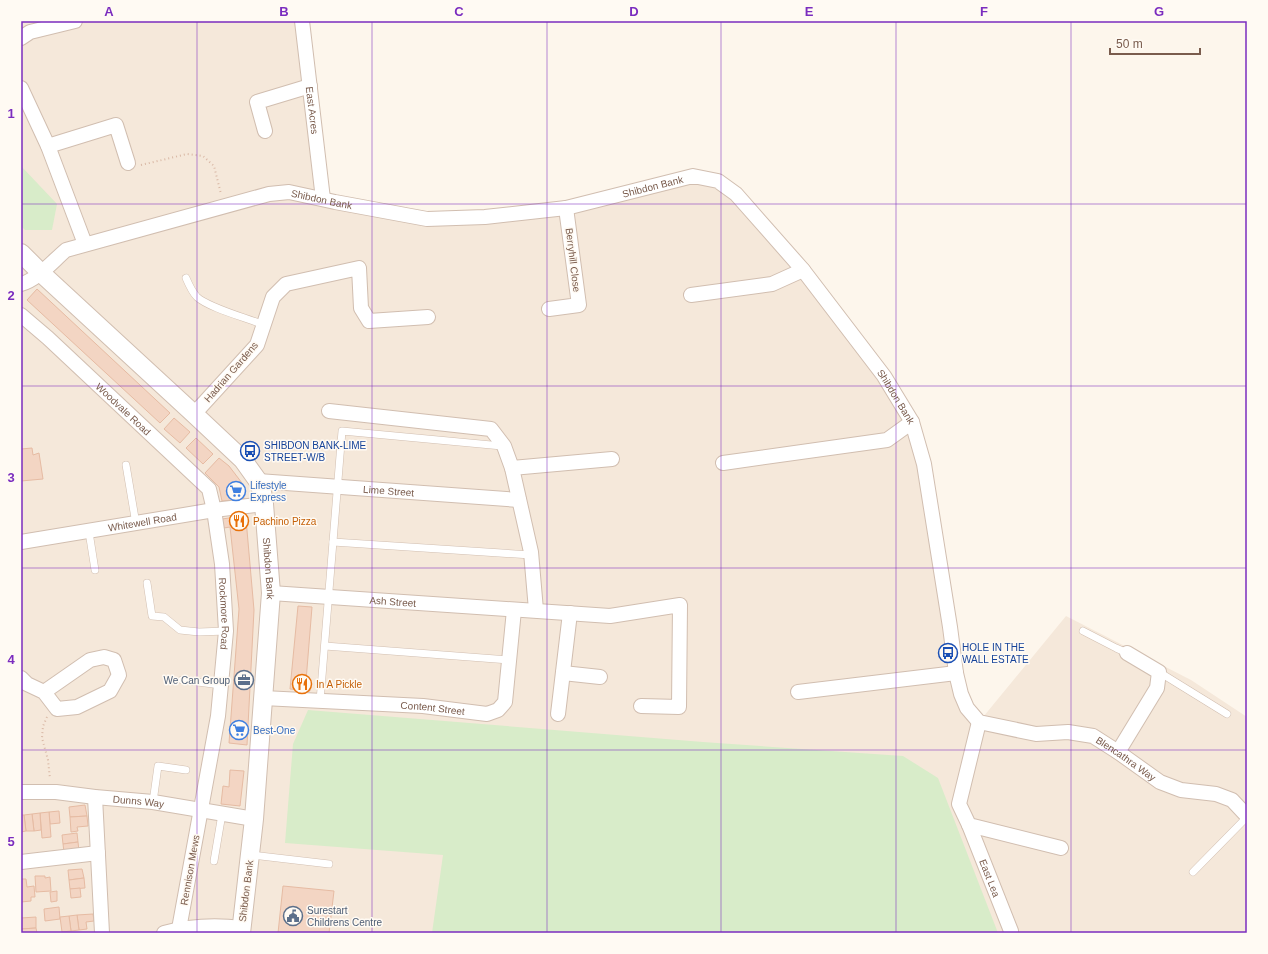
<svg xmlns="http://www.w3.org/2000/svg" width="1268" height="954" font-family="Helvetica,sans-serif">
  <rect width="100%" height="100%" fill="#fdf6ec"/>
  <path fill="#f5e8da" d="M21,21H302L323,199L427,219L485,217L693,176L736,194L912,422L956,673L979,722L1066,616L1191,680L1247,717V933H21Z"/>
  <g fill="#d8ecc9">
    <path d="M21,166L57,204L52,230H25L21,226Z"/>
    <path d="M308,710L703,742L903,756L938,778L998,933H432L443,855L285,843L293,744Z"/>
  </g>
  <g fill="#f3d5c3" stroke="#e6bba3">
    <path d="M37,289L170,413L160,423L27,300Z"/>
    <path d="M174,418L190,432L180,443L164,429Z"/>
    <path d="M196,438L213,454L203,464L186,448Z"/>
    <path d="M32,448L33,455L39,453L43,479L21,481V449Z"/>
    <path d="M219,458L229,466L242,483L244,499L222,501L219,487L205,473Z"/>
    <path d="M243,516L246,519L254,610L247,745L229,743L239,609L230,527L224,528L222,519Z"/>
    <path d="M298,606L312,607L306,681H310V691L290,689Z"/>
    <path d="M230,770L244,771L240,806L221,804L223,786L229,787Z"/>
    <path d="M85,805L87,816L70,817L69,807Z"/>
    <path d="M59,811L60,823L50,824L49,812Z"/>
    <path d="M49,812L51,837L42,838L40,813Z"/>
    <path d="M40,813L41,830L34,831L32,814Z"/>
    <path d="M32,814L34,831H26L24,815Z"/>
    <path d="M21,815H24L26,831L21,832Z"/>
    <path d="M87,816L88,826L77,827L78,831L71,832L70,817Z"/>
    <path d="M77,833L78,842L63,844L62,835Z"/>
    <path d="M78,842L79,851L64,852L63,844Z"/>
    <path d="M82,869L84,878L69,880L68,870Z"/>
    <path d="M35,876H45V878L50,877L51,891L36,892Z"/>
    <path d="M84,878L85,888L70,889L69,880Z"/>
    <path d="M21,879H26L27,887L34,886L35,897H31V901L21,902Z"/>
    <path d="M283,886L334,891L329,933H278Z"/>
    <path d="M80,888L81,897L71,898L70,889Z"/>
    <path d="M57,891V901L51,902L50,892Z"/>
    <path d="M59,907L60,919L45,921L44,909Z"/>
    <path d="M93,914L94,921L86,922L87,929L79,930L77,915Z"/>
    <path d="M77,915L79,930L71,931L69,916Z"/>
    <path d="M69,916L71,931L62,932L60,917Z"/>
    <path d="M36,917V928L21,929V918Z"/>
    <path d="M36,928L37,933H21V929Z"/>
  </g>
  <g fill="none" stroke-linecap="round" stroke-linejoin="round">
    <defs>
      <g id="service">
        <path d="M186,278C189,285 192,292 197,297C209,308 247,318 264,325"/>
        <path d="M126,465L136,524"/>
        <path d="M89,532L95,570"/>
        <path d="M333,542L531,555"/>
        <path d="M147,583L152,616L164,617L180,630L199,632L226,631"/>
        <path d="M1083,631L1116,648L1127,653"/>
        <path d="M325,646L509,660"/>
        <path d="M1159,672L1227,714"/>
        <path d="M182,680L221,685"/>
        <path d="M320,701L342,431L502,446"/>
        <path d="M153,802L158,766L186,770"/>
        <path d="M251,855L329,864"/>
        <path d="M214,861L222,814"/>
        <path d="M1193,872L1247,817"/>
      </g>
      <g id="minor">
        <path id="s1" d="M302,21L323,199"/>
        <path d="M21,38L30,32L75,21"/>
        <path d="M21,88L48,146L85,244"/>
        <path d="M265,131L257,102L310,86"/>
        <path d="M48,146L116,125L128,163"/>
        <path id="s2" d="M21,284C37,280 53,261 66,250L269,194L289,192L335,202L427,219L485,217L566,208L693,176L718,181L736,194L803,270L884,376L912,422L924,464L950,627L956,673L961,694L967,708L979,722L1036,734L1068,732L1093,736L1118,752L1160,782L1181,790L1216,794L1232,800L1247,816"/>
        <path d="M691,295L772,284L803,270"/>
        <path d="M549,309L579,305L566,208"/>
        <path id="s3" d="M21,315L48,338L209,489L214,510L222,564L226,631L218,716L179,929"/>
        <path d="M329,411L491,429L504,446L512,468L531,552L536,610"/>
        <path d="M194,414L257,345L273,297L286,284L359,268L361,308L369,321L428,317"/>
        <path d="M723,463L887,440L912,422"/>
        <path d="M512,468L612,459"/>
        <path id="s4" d="M258,481L519,500"/>
        <path id="s5" d="M21,542L214,510L264,504"/>
        <path id="s6" d="M271,593L610,616L680,605L679,707L641,706"/>
        <path d="M563,673L600,677"/>
        <path d="M21,678L27,684L44,692L57,709L77,707L110,691L119,675L114,660L104,657L90,660L44,692"/>
        <path d="M798,692L956,673"/>
        <path id="s7" d="M263,698L423,706L487,714L498,710L505,702L514,610"/>
        <path d="M558,714L570,613"/>
        <path d="M979,722L959,804L969,825L1061,848"/>
        <path d="M1118,752L1157,688L1159,672L1127,653"/>
        <path id="s8" d="M21,792H56L95,797L153,802L254,819"/>
        <path d="M95,797L102,933"/>
        <path id="s9" d="M969,825L1011,931"/>
        <path d="M21,862L98,853"/>
        <path d="M164,933C189,926 216,925 242,928"/>
      </g>
      <g id="tertiary">
        <path id="s10" d="M21,253L40,272L194,414L243,460L258,481L262,492L264,504L271,593L254,819L241,933"/>
      </g>
    </defs>
    <use href="#service" stroke="#d1beb0" stroke-width="8"/>
    <use href="#minor" stroke="#d1beb0" stroke-width="16"/>
    <use href="#tertiary" stroke="#d1beb0" stroke-width="20"/>
    <g stroke="#d9b8a5" stroke-width="2" stroke-dasharray="1 3" stroke-linecap="butt">
      <path d="M141,165L187,154L203,156L214,166L221,194"/>
      <path d="M47,717L43,726L42,738L48,760L50,779"/>
    </g>
    <use href="#service" stroke="#fff" stroke-width="7"/>
    <use href="#minor" stroke="#fff" stroke-width="14"/>
    <use href="#tertiary" stroke="#fff" stroke-width="18"/>
  </g>
  <path fill="none" stroke="#7b2cbf" stroke-width="1" stroke-opacity="0.55" d="M197,21V933M372,21V933M547,21V933M721,21V933M896,21V933M1071,21V933M21,204H1247M21,386H1247M21,568H1247M21,750H1247"/>
  <defs>
    <symbol id="bus-ring" viewBox="-11 -11 22 22"><circle r="9.5" fill="#fffaf3" stroke="#1a4fb4" stroke-width="1.5"/><path d="M-5-6H5V4H4V6H2V4H-2V6H-4V4H-5ZM-3.5-4V0h7V-4ZM-3.5 1.2v1.5H-2V1.2ZM2 1.2v1.5H3.5V1.2Z" fill="#1a4fb4"/></symbol>
    <symbol id="supermarket-ring" viewBox="-11 -11 22 22"><circle r="9.5" fill="#fffaf3" stroke="#3f7fe0" stroke-width="1.5"/><path d="M-6-5.5h2.5l.6 2H6L4.5 2H-2.5L-4.4-4H-6ZM-1.5 3.2a1.3 1.3 0 1 0 .1 0ZM3 3.2a1.3 1.3 0 1 0 .1 0Z" fill="#3f7fe0"/></symbol>
    <symbol id="restaurant-ring" viewBox="-11 -11 22 22"><circle r="9.5" fill="#fffaf3" stroke="#e8710a" stroke-width="1.5"/><path d="M-5-6h1v4h1v-4h1v4h1v-4h1v5L-1.5 .5V6h-2V.5L-5-1ZM5-6V6H3V1.5H1.5Q1.5-4 5-6Z" fill="#e8710a"/></symbol>
    <symbol id="office-ring" viewBox="-11 -11 22 22"><circle r="9.5" fill="#fffaf3" stroke="#5c6f8a" stroke-width="1.5"/><path d="M-6-3h4V-5.5h4V-3h4V5H-6ZM-1-4.5V-3h2v-1.5ZM-6 0V1H6V0Z" fill="#5c6f8a"/></symbol>
    <symbol id="civic-ring" viewBox="-11 -11 22 22"><circle r="9.5" fill="#fffaf3" stroke="#5c6f8a" stroke-width="1.5"/><path d="M-.6-6.5H3V-4.5H.6V-3L4-1V1h2V6H-6V1h2V-1L-.6-3ZM-1.2 2.5V6h2.4V2.5Z" fill="#5c6f8a"/></symbol>
  </defs>
  <g fill-rule="evenodd">
    <use href="#bus-ring" x="239" y="440" width="22" height="22"/>
    <use href="#supermarket-ring" x="225" y="480" width="22" height="22"/>
    <use href="#restaurant-ring" x="228" y="510" width="22" height="22"/>
    <use href="#bus-ring" x="937" y="642" width="22" height="22"/>
    <use href="#office-ring" x="233" y="669" width="22" height="22"/>
    <use href="#restaurant-ring" x="291" y="673" width="22" height="22"/>
    <use href="#supermarket-ring" x="228" y="719" width="22" height="22"/>
    <use href="#civic-ring" x="282" y="905" width="22" height="22"/>
  </g>
  <g text-anchor="middle" dominant-baseline="central" stroke-width="3" stroke-linejoin="round" paint-order="stroke">
    <g font-size="10" fill="#7a5c4d" stroke="#fffaf3">
      <text stroke="none"><textPath href="#s1" startOffset="90">East Acres</textPath></text>
      <text stroke="none"><textPath href="#s2" startOffset="657">Shibdon Bank</textPath></text>
      <text stroke="none"><textPath href="#s2" startOffset="321">Shibdon Bank</textPath></text>
      <text transform="translate(573 260) rotate(83)">Berryhill Close</text>
      <text transform="translate(231 372) rotate(-49)">Hadrian Gardens</text>
      <text stroke="none"><textPath href="#s2" startOffset="1005">Shibdon Bank</textPath></text>
      <text stroke="none"><textPath href="#s3" startOffset="139">Woodvale Road</textPath></text>
      <text stroke="none"><textPath href="#s4" startOffset="131">Lime Street</textPath></text>
      <text stroke="none"><textPath href="#s5" startOffset="123">Whitewell Road</textPath></text>
      <text stroke="none"><textPath href="#s10" startOffset="418">Shibdon Bank</textPath></text>
      <text stroke="none"><textPath href="#s6" startOffset="122">Ash Street</textPath></text>
      <text stroke="none"><textPath href="#s3" startOffset="382">Rockmore Road</textPath></text>
      <text stroke="none"><textPath href="#s7" startOffset="170">Content Street</textPath></text>
      <text stroke="none"><textPath href="#s2" startOffset="1501">Blencathra Way</textPath></text>
      <text stroke="none"><textPath href="#s8" startOffset="118">Dunns Way</textPath></text>
      <text transform="translate(190 870) rotate(-80)">Rennison Mews</text>
      <text stroke="none"><textPath href="#s9" startOffset="57">East Lea</textPath></text>
      <text transform="translate(246 891) rotate(-83)">Shibdon Bank</text>
    </g>
    <g font-size="10" fill="#164399" stroke="#fffaf3" text-anchor="start">
      <text x="264" y="445">SHIBDON BANK-LIME<tspan x="264" dy="12">STREET-W/B</tspan></text>
      <text x="962" y="647">HOLE IN THE<tspan x="962" dy="12">WALL ESTATE</tspan></text>
    </g>
    <g font-size="10" fill="#366cbe" stroke="#fffaf3" text-anchor="start">
      <text x="250" y="485">Lifestyle<tspan x="250" dy="12">Express</tspan></text>
      <text x="253" y="730">Best-One</text>
    </g>
    <g font-size="10" fill="#c56008" stroke="#fffaf3" text-anchor="start">
      <text x="253" y="521">Pachino Pizza</text>
      <text x="316" y="684">In A Pickle</text>
    </g>
    <g font-size="10" fill="#4e5e75" stroke="#fffaf3" text-anchor="end">
      <text x="230" y="680">We Can Group</text>
      <text x="307" y="910" text-anchor="start">Surestart<tspan x="307" dy="12">Childrens Centre</tspan></text>
    </g>
  </g>
  <rect width="1268" height="954" fill="none" stroke="#fffaf3" stroke-width="44"/>
  <path d="M1110 48v6h90v-6" fill="none" stroke="#7a5c4d" stroke-width="2"/>
  <text x="1116" y="48" font-size="12" fill="#7a5c4d" stroke="#fffaf3" stroke-width="3" paint-order="stroke">50 m</text>
  <rect x="22" y="22" width="1224" height="910" fill="none" stroke="#7b2cbf" stroke-width="1.5"/>
  <g font-size="13" text-anchor="middle" font-weight="bold" fill="#7b2cbf">
    <text x="109" y="16">A</text>
    <text x="284" y="16">B</text>
    <text x="459" y="16">C</text>
    <text x="634" y="16">D</text>
    <text x="809" y="16">E</text>
    <text x="984" y="16">F</text>
    <text x="1159" y="16">G</text>
    <text x="11" y="118">1</text>
    <text x="11" y="300">2</text>
    <text x="11" y="482">3</text>
    <text x="11" y="664">4</text>
    <text x="11" y="846">5</text>
  </g>
</svg>
